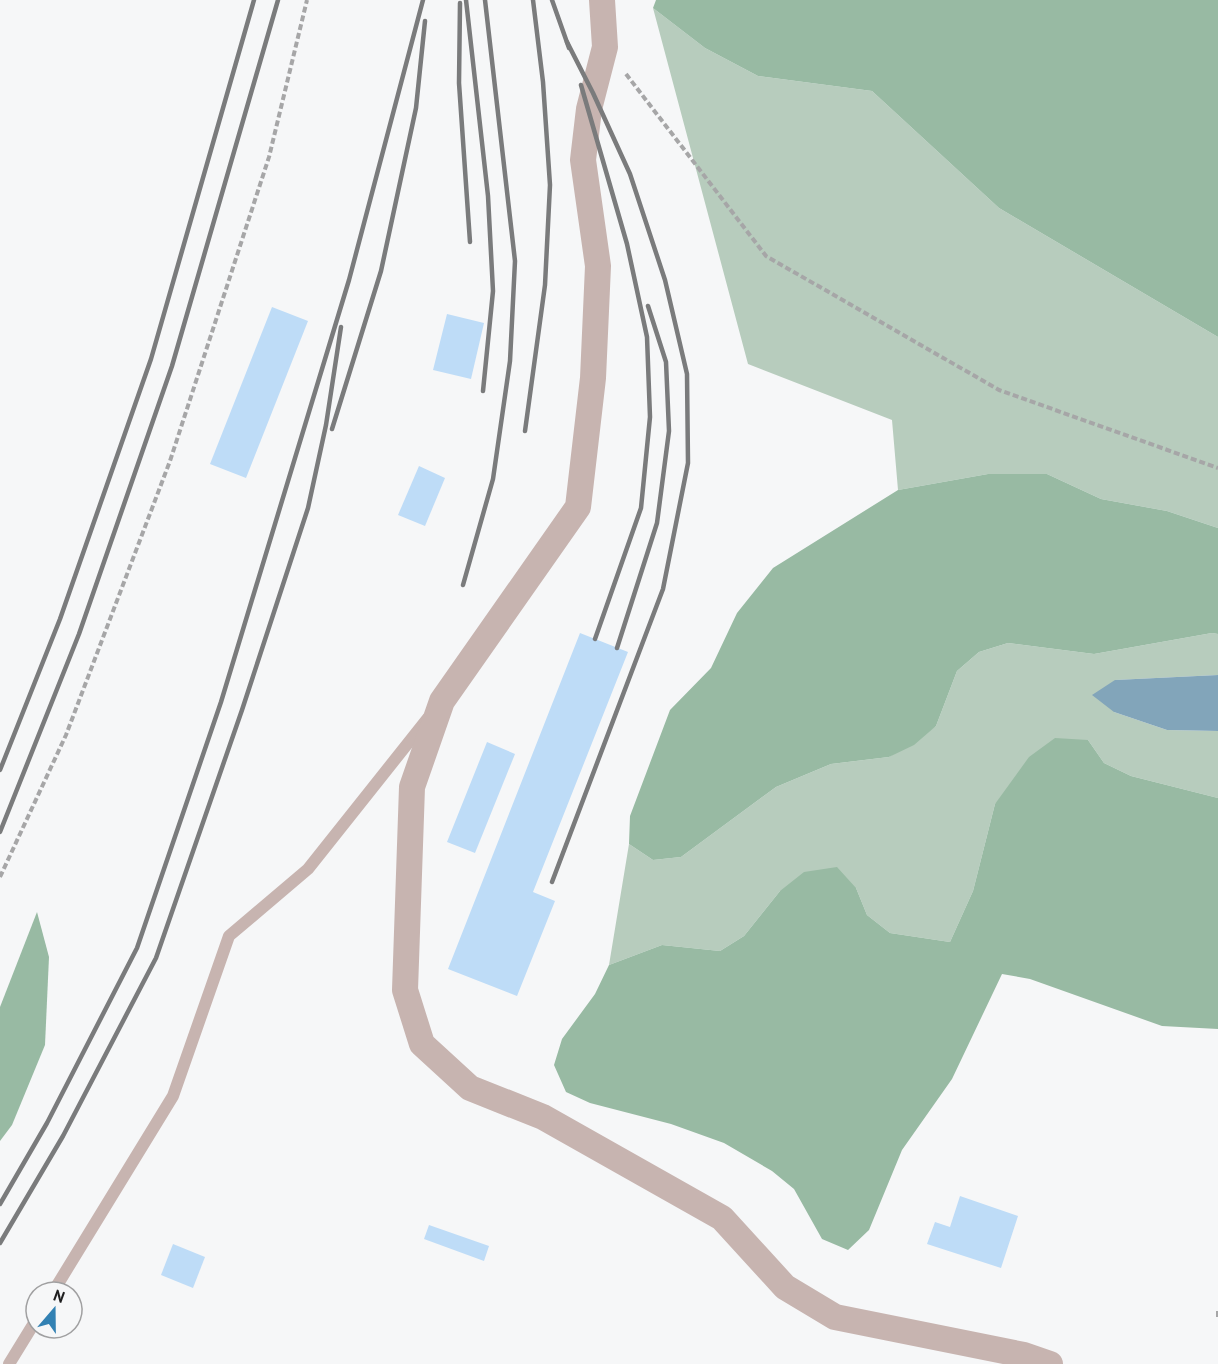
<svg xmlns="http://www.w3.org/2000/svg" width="1218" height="1364" font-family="'PT Sans',sans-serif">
  <rect width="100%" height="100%" fill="#f6f7f8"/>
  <g fill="#b7ccbd">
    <path d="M653,8L705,48L758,76L872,91L999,208L1218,337V528L1167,511L1101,499L1047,474H988L898,490L892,420L748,364Z"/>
    <path d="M1212,633L1218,634V675L1115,680L1114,712L1167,730L1218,731V798L1131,776L1104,763L1088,740L995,804L973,891L950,942L890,933L867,915L856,888L780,891L744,936L720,951L662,945L609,965L629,844L653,860L681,857L776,787L831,764L889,757L936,726L957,671L979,652L1008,643L1094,654Z"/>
  </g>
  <g fill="#98baa3">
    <path d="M656,0H1218V337L999,208L872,91L758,76L705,48L653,8Z"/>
    <path d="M988,474H1047L1101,499L1167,511L1218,528V634L1212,633L1094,654L1008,643L979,652L957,671L936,726L914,745L889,757L831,764L776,787L681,857L653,860L629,844L630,816L670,710L711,668L737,613L773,568L898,490Z"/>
    <path d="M1055,738L1088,740L1104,763L1131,776L1218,798V1029L1162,1026L1030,979L1002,974L952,1079L902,1150L869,1230L848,1250L822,1239L794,1189L772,1171L724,1143L671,1124L590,1103L566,1092L554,1065L562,1039L595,994L609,965L662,945L720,951L744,936L780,891L804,872L837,867L856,888L867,915L890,933L950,942L973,891L995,804L1029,757Z"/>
    <path d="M37,912L49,957L45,1045L12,1125L0,1141V1007Z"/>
  </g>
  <path fill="#82a5ba" d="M1218,675V731L1167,730L1114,712L1092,695L1115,680Z"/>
  <g fill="#bedcf7">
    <path d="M272,307L308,321L246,478L210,464Z"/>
    <path d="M447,314L484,323L471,379L433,370Z"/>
    <path d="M419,466L445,478L425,526L398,515Z"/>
    <path d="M580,633L628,652L533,892L555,901L517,996L448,969Z"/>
    <path d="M487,742L515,754L475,853L447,842Z"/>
    <path d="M960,1196L1018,1216L1001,1268L927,1244L935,1222L950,1227Z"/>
    <path d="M429,1225L489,1246L484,1261L424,1239Z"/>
    <path d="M173,1244L205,1257L193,1288L161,1275Z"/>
  </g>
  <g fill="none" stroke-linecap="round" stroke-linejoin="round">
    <g stroke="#a6a6a7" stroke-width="4" stroke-dasharray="6 3" stroke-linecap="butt">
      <path d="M626,74L766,256L999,390L1218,468"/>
      <path d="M0,877L66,735L170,461L269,157L307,0"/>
      <path d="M1218,1311V1317"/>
    </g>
    <g stroke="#c7b4b0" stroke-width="12">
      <path d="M53,1292L173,1096L229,936L308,869L428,718"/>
      <path d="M9,1364L36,1320"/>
    </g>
    <path stroke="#c7b4b0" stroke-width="26" d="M602,0L605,47L589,109L583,160L598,266L593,378L578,507L442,701L412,787L405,990L422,1044L470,1088L543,1117L722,1218L785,1287L835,1317L1024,1355L1050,1364"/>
    <g stroke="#7a7b7c" stroke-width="4.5">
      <path d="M466,0L488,196L493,291L483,391"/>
      <path d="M552,0L569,48"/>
      <path d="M460,3L459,83L470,242"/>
      <path d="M581,85L627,244L647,337L650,417L641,508L595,639"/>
      <path d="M332,429L381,271L416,108L425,21"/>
      <path d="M525,431L545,285L550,185L543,82L533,0"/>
      <path d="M463,585L493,479L510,361L515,261L485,0"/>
      <path d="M617,648L657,523L669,431L666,362L648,306"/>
      <path d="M0,770L60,619L151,359L254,0"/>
      <path d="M0,832L79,634L172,366L278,0"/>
      <path d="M552,882L663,589L688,463L687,374L665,280L630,174L593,93L567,42"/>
      <path d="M0,1204L47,1123L137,948L221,702L349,280L423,0"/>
      <path d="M0,1243L63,1136L156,958L242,710L308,508L326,425L341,327"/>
    </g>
  </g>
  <g transform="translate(54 1310) rotate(20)"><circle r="28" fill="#f6f7f8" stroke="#a0a0a1" stroke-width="1.5"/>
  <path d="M0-4.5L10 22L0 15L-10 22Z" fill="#3281b3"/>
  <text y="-9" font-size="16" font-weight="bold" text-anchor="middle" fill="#1e1e1f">N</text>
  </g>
</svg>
